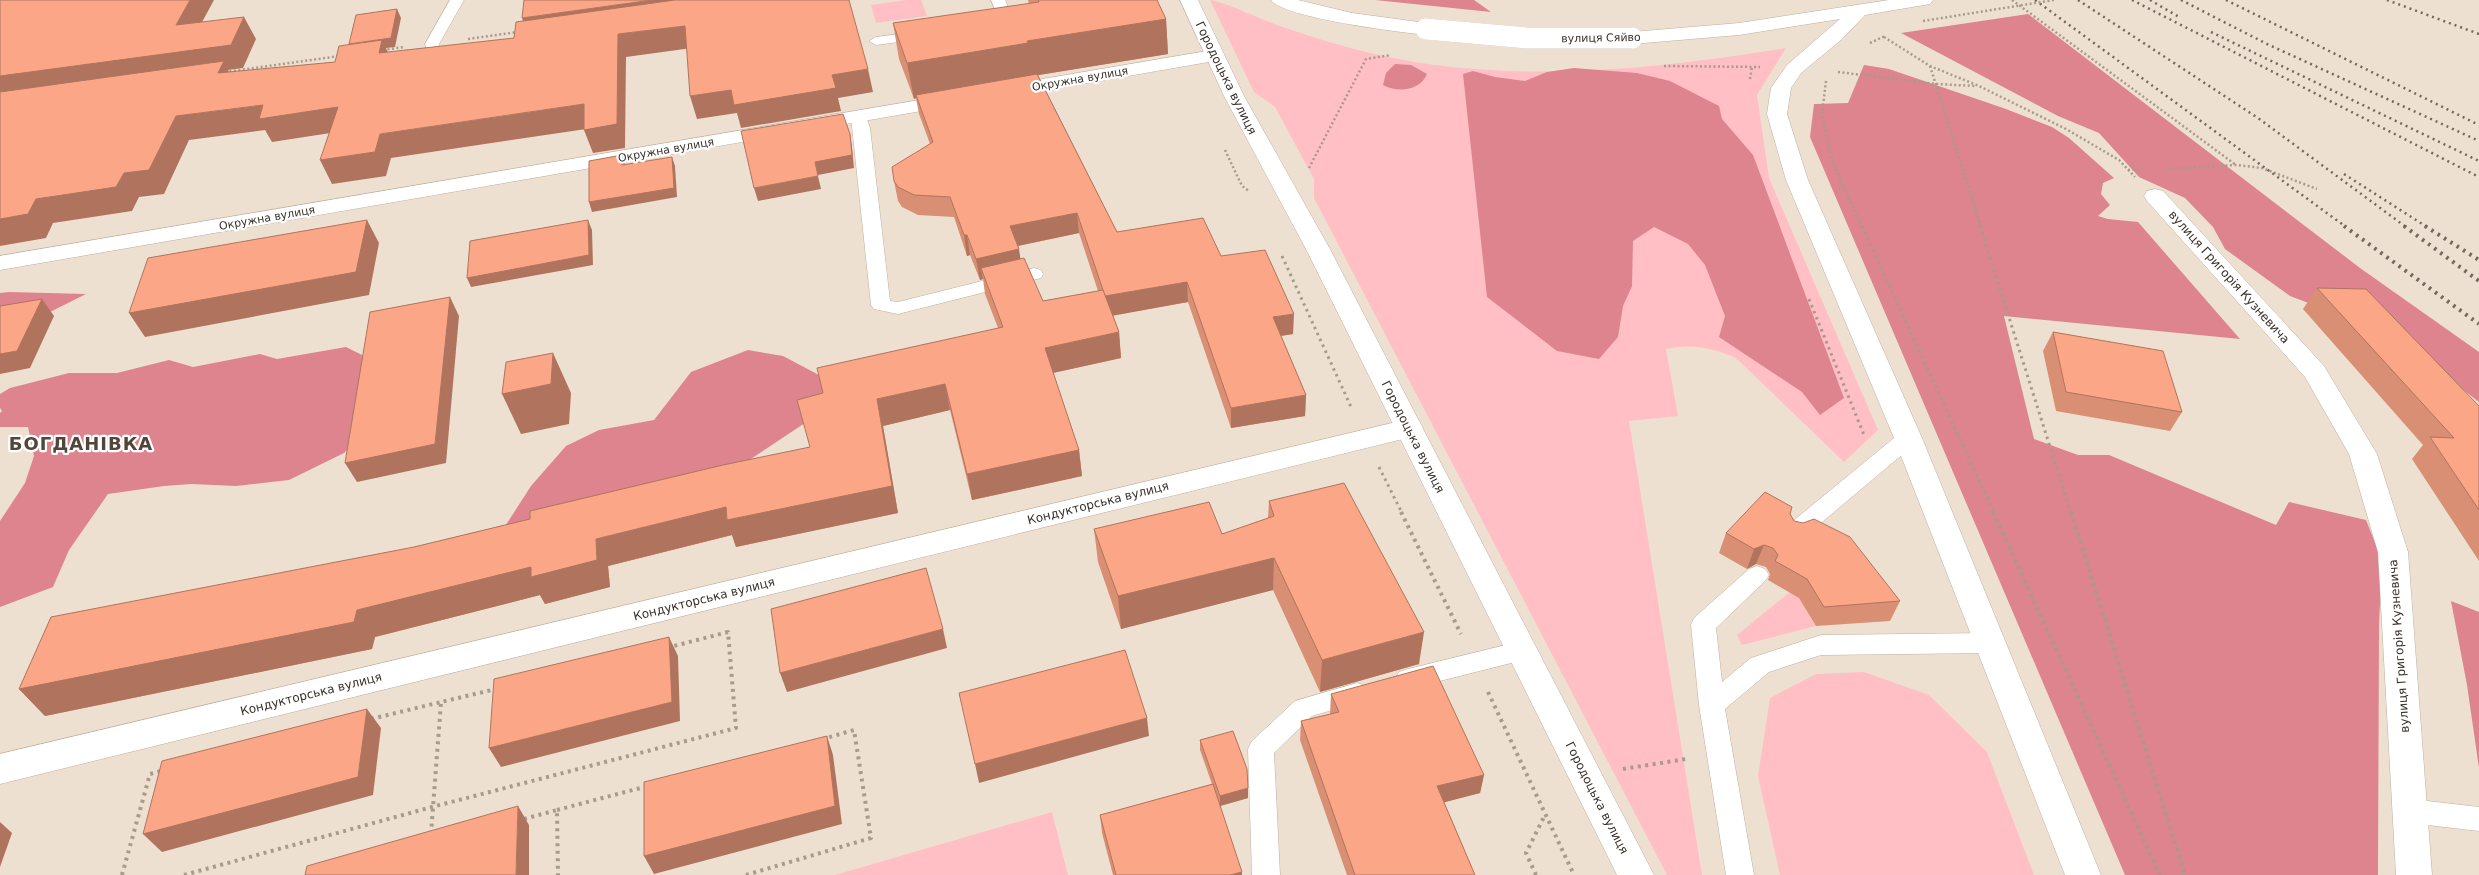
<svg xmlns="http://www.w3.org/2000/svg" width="2479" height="875" font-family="'DejaVu Sans',sans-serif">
  <rect width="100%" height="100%" fill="#eee0d0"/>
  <g fill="#ffbfc5">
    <path d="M905,0H921L927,16L876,23L871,5Z"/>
    <path d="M1210,0C1221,1 1254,16 1267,21C1304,35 1341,46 1379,55C1510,85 1656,69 1786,48L1757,95L1769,178L1878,430L1844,462L1736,358C1713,348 1691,343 1666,349L1678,416L1629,421L1702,875H1667L1314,198V179L1275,107L1254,92Z"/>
    <path d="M1790,592L1799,598L1816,626L1742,645L1737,635Z"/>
    <path d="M1864,672L1929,695L1987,752L2034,875H1780L1758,776L1770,698L1816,674Z"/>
    <path d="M1052,812L1068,875H835Z"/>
  </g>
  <g fill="#dd848f">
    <path d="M1375,0H1474L1491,12Z"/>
    <path d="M2028,14L2360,268L2479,352V402L2416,353L2319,307L2290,296L2225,249L2213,227L2185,198L2139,177L2099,133L2058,116L1901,33Z"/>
    <path d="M1395,64L1411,65L1427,74C1420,91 1397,93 1383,85L1386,73Z"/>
    <path d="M1864,65L1889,69L2006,109L2052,127L2069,138L2114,178L2103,183L2101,194L2110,205L2098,216L2108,219L2138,222L2240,339L2004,316L2034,439L2078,455H2109L2276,525L2289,502L2366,520L2382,560L2379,625L2378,875H2125L1810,137L1814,104L1848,103Z"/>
    <path d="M1574,68L1637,73L1670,81L1719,106L1722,119L1753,155L1844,398L1820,415L1802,392L1719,337L1725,316L1705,265L1688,244L1654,227L1633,241L1632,286L1623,306L1618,337L1599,359L1557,351L1487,297L1463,74L1473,71L1495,77L1525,81L1547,72Z"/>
    <path d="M9,292L86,294L38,318L0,325V293Z"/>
    <path d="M346,347L388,368L373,426L344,453L289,480L236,486L191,484L164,486L108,494L69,550L53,587L0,607V521L25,483L34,456L28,427H0V413L2,411L0,408V394L10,388L69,373H117L169,360L193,367L260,354L277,359Z"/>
    <path d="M748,350L783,356L834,383L814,417L698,494L502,531L531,486L566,446L599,430L654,420L691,372Z"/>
    <path d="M2451,601L2479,612V768L2467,685Z"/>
  </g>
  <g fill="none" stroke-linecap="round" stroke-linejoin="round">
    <defs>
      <g id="lane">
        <path d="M450,0H464L439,44L437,52H427L425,44Z"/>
        <path d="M991,0H1005L1013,18L1025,20L1027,23L1025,26L1002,25Z"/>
        <path d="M923,31L928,32L930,35L928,38L876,45L869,41L876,37Z"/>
        <path d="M859,112L865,114L870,128L890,301L898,302L1034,268L1041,270L1043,274L1041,278L898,314L874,309L871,305L851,117Z"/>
        <path d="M1908,431L1916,433L1919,438L1916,443L1803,538L1795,540L1787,538L1784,532L1787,526L1900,433Z"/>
        <path d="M1757,566L1765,569L1769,575L1765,581L1716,628L1722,682L1751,658L1821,635L1988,633L1997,636L2000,643L1997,650L1988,653L1821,655L1769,672L1725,709L1754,875H1726L1699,705L1691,625L1694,618L1749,569Z"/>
        <path d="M1522,641L1531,644L1534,651L1531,658L1408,689L1399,686L1395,679L1399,672L1408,669Z"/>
        <path d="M1357,683L1366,686L1370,693L1366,700L1312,716L1274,753L1280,875H1252L1248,749L1252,741L1295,701Z"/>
        <path d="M2410,799L2479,807V831L2410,823L2400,820L2396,811L2400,802Z"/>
      </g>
      <g id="street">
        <path d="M2155,189L2163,191L2324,366L2377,454L2408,552L2432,875H2396L2378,552L2349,454L2305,377L2147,201L2144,196L2147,191Z"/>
        <path d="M1409,419L1419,421L1423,428L1419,435L0,784V754Z"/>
      </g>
      <g id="secondary">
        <path d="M1271,0H1298L1352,13L1426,23L1433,25L1435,29L1433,33L1426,35C1400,32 1283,18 1271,0Z"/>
        <path d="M1889,0H1933L1930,4L1924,5L1865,15L1842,39L1801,73L1791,88L1787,114L1808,180L1922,438L2101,875H2065L1894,438L1786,180L1767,114L1771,88L1787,65L1840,19L1739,35L1632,44L1625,42L1623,38L1625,34L1632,32L1739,23Z"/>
        <path d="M1213,50L1220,52L1223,56L1220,60L1007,97L1000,95L997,91L1000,87L1007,85Z"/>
        <path d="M955,94L962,96L965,100L962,104L0,270V256Z"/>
      </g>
      <path id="primary" d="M1180,0H1198L1244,96L1331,251L1654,875H1617L1307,251L1224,96Z"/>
    </defs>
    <use href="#lane" stroke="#beb0a2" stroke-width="1"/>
    <use href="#street" stroke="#beb0a2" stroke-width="1"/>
    <use href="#secondary" stroke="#beb0a2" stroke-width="1"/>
    <use href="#primary" stroke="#beb0a2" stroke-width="1"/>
    <g stroke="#a69b8f" stroke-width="2.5" stroke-dasharray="2 2.5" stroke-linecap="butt">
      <path d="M2012,0L2236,165"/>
      <path d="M1884,37L1930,66L1979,86L2066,129L2119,160L2135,177"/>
      <path d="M468,39L518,32"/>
      <path d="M1870,43L1885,36"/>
      <path d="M383,50L404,47"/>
      <path d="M1664,66L1760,67"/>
      <path d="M1930,66L1981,227"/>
      <path d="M225,72L340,56"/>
      <path d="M1838,72L1936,84L1976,86"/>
      <path d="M1750,79L1752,67"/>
      <path d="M1826,81L1822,114L1833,163L1862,227"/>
      <path d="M1225,150L1242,186L1249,191"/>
      <path d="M1309,168L1366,59L1391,55"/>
      <path d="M2167,169L2236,165L2262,168L2317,189"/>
      <path d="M2128,170L2141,169"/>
    </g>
    <g stroke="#a69b8f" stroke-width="3" stroke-dasharray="2.5 4" stroke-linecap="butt">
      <path d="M1862,226L1994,513"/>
      <path d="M1980,226L2071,513"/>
      <path d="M1282,256L1352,409"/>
      <path d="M1809,299L1864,435"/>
      <path d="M1379,467L1402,513"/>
    </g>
    <g stroke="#a69b8f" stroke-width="4" stroke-dasharray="3 4.5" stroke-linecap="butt">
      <path d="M1401,512L1461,634"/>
      <path d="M1993,512L2160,875"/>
      <path d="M2071,512L2185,875"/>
      <path d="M1488,692L1574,875"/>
      <path d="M371,719L441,702"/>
      <path d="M1623,769L1686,759"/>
      <path d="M557,810L648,786"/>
      <path d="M524,819L557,810L558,875"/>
      <path d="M431,834L441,702L496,689"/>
      <path d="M122,875L150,774L161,771"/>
      <path d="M184,875L432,807L736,728L728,632L670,647"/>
      <path d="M746,875L871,838L854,730L823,739"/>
      <path d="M1536,875L1526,853L1545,815"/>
    </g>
    <use href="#lane" fill="#fff" fill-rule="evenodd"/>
    <use href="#street" fill="#fff" fill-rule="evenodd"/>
    <use href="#secondary" fill="#fff" fill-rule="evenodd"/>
    <use href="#primary" fill="#fff" fill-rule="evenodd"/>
    <g stroke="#71695f" stroke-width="2.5" stroke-dasharray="2 4" stroke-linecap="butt">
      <path d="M2035,0L2346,227"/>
      <path d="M2078,0L2258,118L2406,227"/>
      <path d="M2132,0L2479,177"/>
      <path d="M2150,0L2179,17"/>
      <path d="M2181,0L2267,44L2479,141"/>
      <path d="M2226,0L2479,125"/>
      <path d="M2387,0L2479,34"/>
      <path d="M2211,32L2479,161"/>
      <path d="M2344,174L2427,227"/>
    </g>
    <g stroke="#71695f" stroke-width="4" stroke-dasharray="2.5 5" stroke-linecap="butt">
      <path d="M2344,226L2479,324"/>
      <path d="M2404,226L2479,281"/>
      <path d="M2425,226L2479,260"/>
    </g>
    <defs>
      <path id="secondary-bridge" d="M1426,29L1527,38H1632"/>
    </defs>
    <use href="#secondary-bridge" stroke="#beb0a2" stroke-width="21" stroke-linecap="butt"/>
    <path stroke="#a69b8f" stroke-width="2.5" stroke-dasharray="2 2.5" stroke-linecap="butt" d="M1923,21L2054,0"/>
    <use href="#secondary-bridge" stroke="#fff" stroke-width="21"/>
  </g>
  <g fill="#d88f73" fill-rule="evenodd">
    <path d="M1028,0H1157L1166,19L1168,54L1038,75L1117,232L1221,256L1293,334L1281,336L1306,395L1305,416L1231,428L1188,302L1113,315L1119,332L1121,358L1053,373L1079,450L1082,476L972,500L950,410L883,426L898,513L736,547L732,535L608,566L610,587L545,604L540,595L375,637L372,649L45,716L19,689L414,547L530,519L810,447L823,393L998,328L985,294L983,279L980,280L970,255L967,256L954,217L918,215L902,207L898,201L894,181L930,144L919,114L916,98L914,99L899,59L893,23L1029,4ZM1079,233L1098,291L1043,301L1020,259L1018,246Z"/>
    <path d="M2317,288L2479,406V561L2412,459L2423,445L2303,309Z"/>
    <path d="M2053,332L2182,412L2170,431L2056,411L2043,351Z"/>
    <path d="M1269,501L1419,664L1320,692L1273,590L1121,629L1098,562L1094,529L1222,534L1268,518Z"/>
    <path d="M1790,514L1794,521L1900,601L1890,621L1816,626L1799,598L1768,580L1770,574L1766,567L1756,564L1747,569L1719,553L1726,533Z"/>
    <path d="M1331,694L1484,775L1480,793L1444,802L1475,875H1347L1300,740L1301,721L1330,714Z"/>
    <path d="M1200,740L1248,798L1220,806L1242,875H1113L1102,833L1100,815L1212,784L1200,750Z"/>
  </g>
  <g fill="#b0745e">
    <path d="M190,0H214L188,48L176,25Z"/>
    <path d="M652,0H729L526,29L522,18Z"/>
    <path d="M397,9L401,18L395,47L386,48L392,62L353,53Z"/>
    <path d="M244,17L256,39L243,68L228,70L236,84L0,101V76Z"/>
    <path d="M1166,19L1168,54L916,95V98L914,99L907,63L1027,41Z"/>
    <path d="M685,26L692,48L626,57L625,148L593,153L584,130L618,34Z"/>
    <path d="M868,69L873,92L838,98L841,111L741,128L737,113L697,119L690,96Z"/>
    <path d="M584,104L593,128L391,158L386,176L332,184L320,160L380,134Z"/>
    <path d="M263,105L338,107L350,130L272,142L265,130L189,140L164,194L139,197L132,211L53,223L46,238L0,246V219L176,116Z"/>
    <path d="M850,134L852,147L854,168L818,175L815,162Z"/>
    <path d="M622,155L625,164L622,165Z"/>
    <path d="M672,157L675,166L677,197L592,212L589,202Z"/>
    <path d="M818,176L821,189L758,201L754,188Z"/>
    <path d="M1077,213L1079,233L1012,247L1010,226Z"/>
    <path d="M367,220L379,243L369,295L145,337L129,313Z"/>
    <path d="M588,220L592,230L593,265L471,287L467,278Z"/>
    <path d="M964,235H967L970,255L967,256Z"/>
    <path d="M1019,249L1022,269L981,268L983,279L980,280L976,259Z"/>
    <path d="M1187,282L1188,302L1106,317L1104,296Z"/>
    <path d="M450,297L459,316L446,463L357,482L345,463Z"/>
    <path d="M42,299L54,316L30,368L0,374V354Z"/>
    <path d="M1294,314L1293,334L1273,337V317Z"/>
    <path d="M1119,332L1121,358L1048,374L1045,348Z"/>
    <path d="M553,353L571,393L569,424L521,434L502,394Z"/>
    <path d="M945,384L950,410L883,426L898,513L736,547L732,535L608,566L610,587L545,604L540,595L375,637L372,649L45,716L19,689L357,610L596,539L726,507L877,399Z"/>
    <path d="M1306,395L1305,416L1231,428V408Z"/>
    <path d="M1079,450L1082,476L972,500L967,474Z"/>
    <path d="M1764,545L1756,564L1747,569L1754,549Z"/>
    <path d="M1274,558L1273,590L1121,629L1118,596Z"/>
    <path d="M943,629L947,648L787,692L780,673Z"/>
    <path d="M1424,632L1419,664L1320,692L1322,660Z"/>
    <path d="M669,637L678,656L680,721L501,767L489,748Z"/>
    <path d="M367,709L381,728L373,795L162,852L143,834Z"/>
    <path d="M1147,718L1149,736L979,783L975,764Z"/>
    <path d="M827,736L833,755L842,824L654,874L644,856Z"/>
    <path d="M1484,775L1480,793L1434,805L1437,786Z"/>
    <path d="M1248,788V798L1220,806V796Z"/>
    <path d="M518,806L529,825V875H516Z"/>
    <path d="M0,822L12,833L0,867Z"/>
    <path d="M1242,872V875H1230Z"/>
  </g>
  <g fill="#fba686" stroke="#b0745e">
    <path d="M0,0H190L176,25L244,17L231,45L0,76Z"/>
    <path d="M524,0H652L522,18Z"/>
    <path d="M675,0H849L868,69L832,75L836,88L734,105L731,90L690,96L685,26L618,34L617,124L584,130V104L380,134L375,152L320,160L338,107L259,119L263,105L176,116L149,170L124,173L116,187L36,199L28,214L0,219V92L224,61L218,73L335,62L339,46L382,40L379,53L514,38L516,22Z"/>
    <path d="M1038,0H1157L1166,19L1027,41L1028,43L907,63L893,23L1039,2Z"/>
    <path d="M397,9L391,38L349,44L356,15Z"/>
    <path d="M1037,74L1117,232L1203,218L1221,256L1265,250L1294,314L1273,317L1306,395L1231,408L1187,282L1105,296L1077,213L1010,226L1019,249L976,259L967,235H964L950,197L914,195L898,187L894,181L892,167L933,142L916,95Z"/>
    <path d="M843,114L850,134L852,155L815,162L818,176L754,188L741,131Z"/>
    <path d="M622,155V165L672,157L674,188L589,202V161Z"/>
    <path d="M367,220L356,272L129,313L148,258Z"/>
    <path d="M588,220L589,255L467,278L470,241Z"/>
    <path d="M1024,258L1043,301L1103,290L1119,332L1045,348L1079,450L967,474L945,384L877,399L892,486L727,520L726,507L596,539L597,560L531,577V567L357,610L354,622L19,689L51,617L414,547L530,519V511L723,465L810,447L797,400L823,393L817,368L1003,327L981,268Z"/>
    <path d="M2317,288L2366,289L2479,406V510L2430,437L2454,438Z"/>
    <path d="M450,297L435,444L345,463L370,312Z"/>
    <path d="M42,299L17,351L0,354V306Z"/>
    <path d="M2053,332L2163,351L2182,412L2066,392Z"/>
    <path d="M553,353L551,384L502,394L506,362Z"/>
    <path d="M1344,483L1424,632L1322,660L1274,558L1118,596L1094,529L1209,502L1222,534L1274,516L1269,501Z"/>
    <path d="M1765,492L1792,507L1790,514L1794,521L1803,523L1814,519L1850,537L1900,601L1824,607L1807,579L1775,561L1778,555L1773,548L1764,545L1754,549L1726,533Z"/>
    <path d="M926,568L943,629L780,673L771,609Z"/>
    <path d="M669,637L672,702L489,748L494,679Z"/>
    <path d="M1125,650L1147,718L975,764L959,693Z"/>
    <path d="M1433,666L1484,775L1437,786L1475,875H1355L1301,721L1339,712L1331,694Z"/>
    <path d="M367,709L358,777L143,834L162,761Z"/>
    <path d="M1233,731L1247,769L1248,788L1220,796L1200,740Z"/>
    <path d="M827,736L835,806L644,856V782Z"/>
    <path d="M1213,784L1242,872L1230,875H1116L1100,815Z"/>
    <path d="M518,806L516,875H305L307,866Z"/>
  </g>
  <g text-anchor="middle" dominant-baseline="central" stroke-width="4.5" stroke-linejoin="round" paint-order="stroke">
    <g font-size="11" fill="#36302a" stroke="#fff">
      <text transform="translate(1601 38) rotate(-1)">вулиця Сяйво</text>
      <text transform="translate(1080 79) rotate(-10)">Окружна вулиця</text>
      <text transform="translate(666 150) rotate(-10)">Окружна вулиця</text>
      <text transform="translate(267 218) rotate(-10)">Окружна вулиця</text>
    </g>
    <g font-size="12" fill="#36302a" stroke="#fff">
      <text transform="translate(1226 78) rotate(64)">Городоцька вулиця</text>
      <text transform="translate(2229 277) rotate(48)">вулиця Григорія Кузневича</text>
      <text transform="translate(1413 437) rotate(63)">Городоцька вулиця</text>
      <text transform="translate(1098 503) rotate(-14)">Кондукторська вулиця</text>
      <text transform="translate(704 599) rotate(-14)">Кондукторська вулиця</text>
      <text transform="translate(2399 646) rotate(-94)">вулиця Григорія Кузневича</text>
      <text transform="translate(311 694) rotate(-14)">Кондукторська вулиця</text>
      <text transform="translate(1597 798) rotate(63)">Городоцька вулиця</text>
    </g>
    <g font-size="18" font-weight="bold" letter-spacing="1" fill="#514639" stroke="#fff">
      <text x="81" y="443">БОГДАНІВКА</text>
    </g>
  </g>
</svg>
